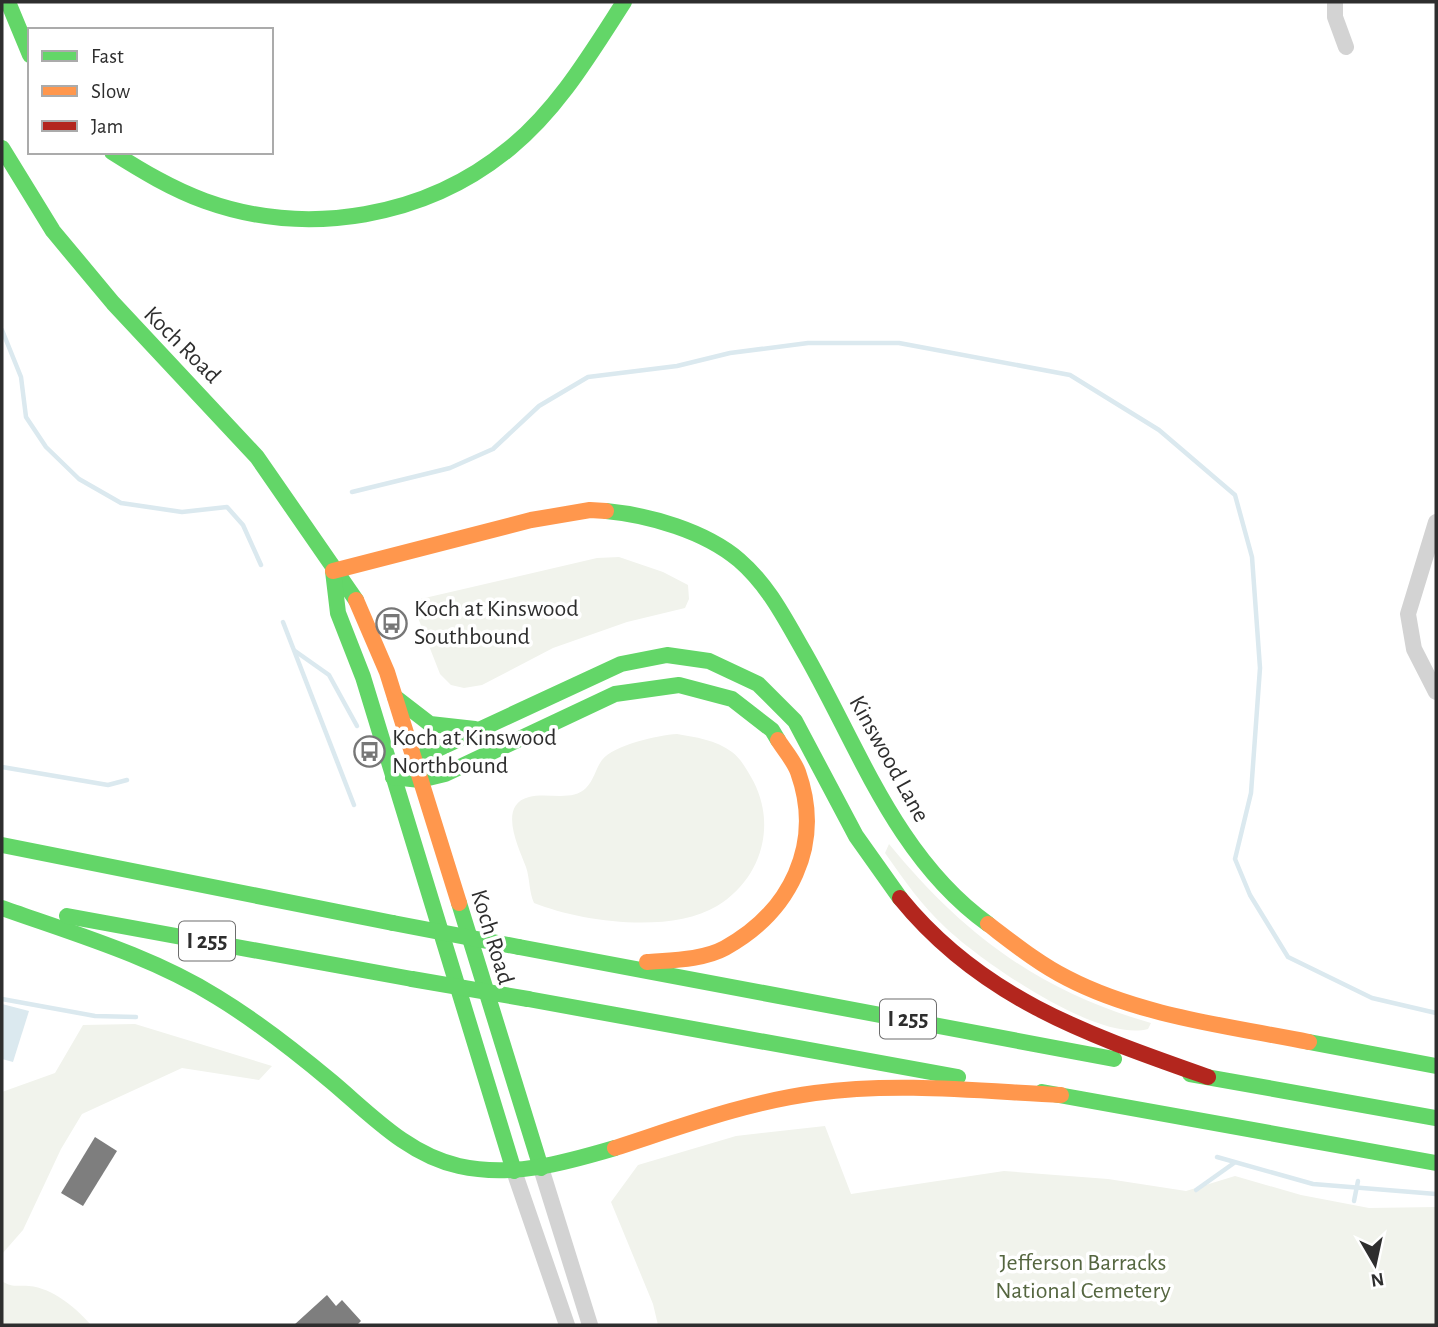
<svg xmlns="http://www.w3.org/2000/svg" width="1438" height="1327" font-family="'Alegreya Sans',sans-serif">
  <rect width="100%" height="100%" fill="#fff"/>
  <g fill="#f1f3ec">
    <path d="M619,557L663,572L688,585L689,599L685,608L627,622L553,648L482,685L464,688L451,685L440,674L415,610L416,600L597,558Z"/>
    <path d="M677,734C695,737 716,740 732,752C740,758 746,768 751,777C778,823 762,879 717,906C671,934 582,922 534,903C529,892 530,879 526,867C519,848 497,805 529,797C547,792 572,802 586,788C594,780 596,768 602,760C614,745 658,735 677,734Z"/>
    <path d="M889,844C962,933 1038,991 1151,1023L1148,1029C1098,1043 982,962 946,928C922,906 904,880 885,853Z"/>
    <path d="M135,1024L272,1066L259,1080L182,1068L82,1114L61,1149L23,1230L2,1254V1092L55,1073L83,1025Z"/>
    <path d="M825,1126L851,1194L1004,1171L1108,1179L1186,1191L1235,1176L1301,1195L1369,1208L1436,1207V1325H658L653,1304L611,1202L638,1165L736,1136Z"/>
    <path d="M2,1281C12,1288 18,1285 29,1286C53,1288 76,1308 91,1325H2Z"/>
  </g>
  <path fill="#dbe9ef" d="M2,1004L29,1011L13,1062L2,1059Z"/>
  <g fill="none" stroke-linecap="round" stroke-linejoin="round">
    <g stroke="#dbe9ef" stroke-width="4.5">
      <path d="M2,330L21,377L26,417L46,447L79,479L121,503L182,512L227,507L243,525L261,565"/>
      <path d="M352,492L450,468L493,449L539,406L588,377L677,366L730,353L808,343H899L1070,375L1159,430L1235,495L1252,557L1260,668L1251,793L1235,859L1250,895L1288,957L1372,998L1436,1013"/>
      <path d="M283,622L354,805"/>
      <path d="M295,651L329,675L357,726"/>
      <path d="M2,767L108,785L127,780"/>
      <path d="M2,999L95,1016L136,1017"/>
      <path d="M1217,1157L1313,1184L1436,1194"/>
      <path d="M1196,1190L1234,1163"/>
      <path d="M1354,1201L1358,1181"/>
    </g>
  </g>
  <g fill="#7e7e7e">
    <path d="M95,1137L117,1151L83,1206L61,1193Z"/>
    <path d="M327,1295L336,1306L342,1300L361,1321L357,1325H294Z"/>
  </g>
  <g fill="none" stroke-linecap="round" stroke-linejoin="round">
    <g stroke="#d3d3d3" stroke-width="16">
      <path d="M1335,2V17L1346,47"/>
      <path d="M1436,522L1408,614L1414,649L1436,692"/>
      <path d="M541,1168L590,1325"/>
      <path d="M514,1171L567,1325"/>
    </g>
    <g stroke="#63d668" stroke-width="16">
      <path d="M8,2L30,55"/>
      <path d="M2,148L53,231L113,303L257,457L356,600"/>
      <path d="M112,152C142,171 172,189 205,201C308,238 427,217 510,148C558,109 591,53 624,2"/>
      <path d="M606,511C649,515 705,531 739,560C768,585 784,617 803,650C858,745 895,857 988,924"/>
      <path d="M333,571L338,613L363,677L514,1171"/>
      <path d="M395,697L430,724L475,729"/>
      <path d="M393,777L414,760L621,664L667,655L709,661L758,684L795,721L856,836L900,898"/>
      <path d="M393,777L420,780L445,774L615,694L679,685L732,699L772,730L778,740"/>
      <path d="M2,845L393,923"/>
      <path d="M459,903L541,1168"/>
      <path d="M2,908C75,934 151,956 217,997C258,1022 295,1051 332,1082C370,1114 408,1155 459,1166C512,1178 564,1163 615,1148"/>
      <path d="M67,916L412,979"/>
      <path d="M519,947L1114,1059"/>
      <path d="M528,999L958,1077"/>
      <path d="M1309,1042L1436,1066"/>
      <path d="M1190,1074L1436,1118"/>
      <path d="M1042,1092L1436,1163"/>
    </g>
    <g stroke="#ff974d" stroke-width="16">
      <path d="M333,571L531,520L590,510L606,511"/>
      <path d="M356,600L387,672L459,903"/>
      <path d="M988,924C1013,943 1039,964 1067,978C1140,1016 1229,1026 1309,1042"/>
      <path d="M647,962C672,960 703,960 725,948C790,912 824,845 798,772C794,761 785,751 778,740"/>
      <path d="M615,1148C680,1127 747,1102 815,1093C897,1082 979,1091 1061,1095"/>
    </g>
    <path stroke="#b3261e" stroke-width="16" d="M900,898C982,999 1089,1035 1208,1077"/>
    <g stroke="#63d668" stroke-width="16">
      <path d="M393,923L519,947"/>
      <path d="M412,979L528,999"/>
    </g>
  </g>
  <defs>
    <symbol id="bus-ring" viewBox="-11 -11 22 22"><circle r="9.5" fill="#fff" stroke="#777" stroke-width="1.5"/><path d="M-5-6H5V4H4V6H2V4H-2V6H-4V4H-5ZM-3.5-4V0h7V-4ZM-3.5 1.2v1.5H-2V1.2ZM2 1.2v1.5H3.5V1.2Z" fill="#777"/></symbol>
  </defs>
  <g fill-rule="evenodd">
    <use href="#bus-ring" x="374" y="606" width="35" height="35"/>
    <use href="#bus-ring" x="352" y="734" width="35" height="35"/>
  </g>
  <g text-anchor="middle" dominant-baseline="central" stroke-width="7" stroke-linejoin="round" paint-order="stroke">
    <g fill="#fff" stroke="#6d6d6d" stroke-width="2">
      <rect x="179" y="921.5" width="56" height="39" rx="5"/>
      <rect x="880" y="999.5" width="56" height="39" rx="5"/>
    </g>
    <g font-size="23" font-weight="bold" fill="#2e2e2e">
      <text x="207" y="941">I 255</text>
      <text x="908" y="1019">I 255</text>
    </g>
    <g font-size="24" fill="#2e2e2e" stroke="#fff">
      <text transform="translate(182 345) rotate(45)">Koch Road</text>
      <text transform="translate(889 759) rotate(61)">Kinswood Lane</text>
      <text transform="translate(492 937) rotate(73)">Koch Road</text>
    </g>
    <g font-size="24" fill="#2e2e2e" stroke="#fff" text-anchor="start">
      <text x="414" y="609">Koch at Kinswood<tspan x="414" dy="28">Southbound</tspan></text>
      <text x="392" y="738">Koch at Kinswood<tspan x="392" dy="28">Northbound</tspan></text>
    </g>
    <g font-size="24" fill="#556640" stroke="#fff">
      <text x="1083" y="1263">Jefferson Barracks<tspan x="1083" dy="28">National Cemetery</tspan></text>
    </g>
  </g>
  <rect width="1438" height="1327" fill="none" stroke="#2e2e2e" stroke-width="7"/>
  <rect x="28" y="28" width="245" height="126" fill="#ffffff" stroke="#ababab" stroke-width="2"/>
  <rect x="42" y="51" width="35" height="10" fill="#63d668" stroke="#ababab" stroke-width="2"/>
  <text x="91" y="63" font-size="21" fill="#2e2e2e">Fast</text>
  <rect x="42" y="86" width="35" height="10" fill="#ff974d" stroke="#ababab" stroke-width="2"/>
  <text x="91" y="98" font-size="21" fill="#2e2e2e">Slow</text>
  <rect x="42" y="121" width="35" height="10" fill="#b3261e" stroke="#ababab" stroke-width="2"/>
  <text x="91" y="133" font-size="21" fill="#2e2e2e">Jam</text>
  <g transform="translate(1375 1264) rotate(171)" stroke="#ffffff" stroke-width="5" paint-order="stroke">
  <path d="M0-5L12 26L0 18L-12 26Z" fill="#2e2e2e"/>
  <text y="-10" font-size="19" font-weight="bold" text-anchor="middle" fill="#2e2e2e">N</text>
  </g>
</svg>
